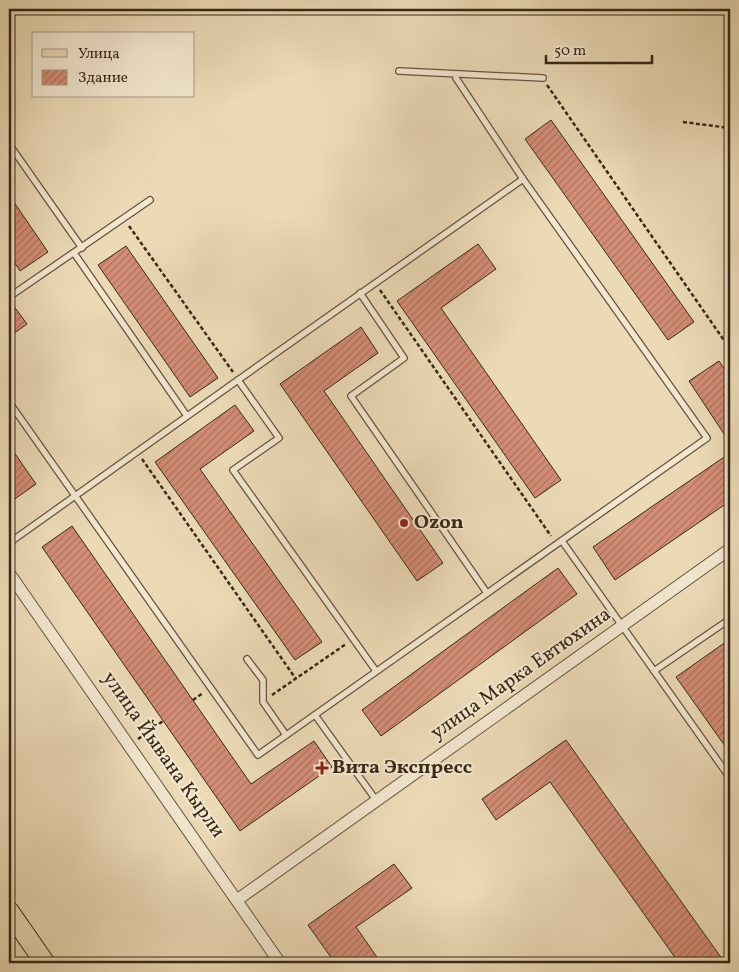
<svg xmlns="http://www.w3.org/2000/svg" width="739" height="972" font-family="Vollkorn,serif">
  <defs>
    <pattern id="building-hatch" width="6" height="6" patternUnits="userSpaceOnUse" patternTransform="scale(1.25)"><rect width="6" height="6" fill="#d48d77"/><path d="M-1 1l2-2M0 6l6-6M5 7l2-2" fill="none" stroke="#ad7361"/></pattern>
  </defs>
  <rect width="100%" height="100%" fill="#ecdab7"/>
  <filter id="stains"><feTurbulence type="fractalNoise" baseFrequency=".004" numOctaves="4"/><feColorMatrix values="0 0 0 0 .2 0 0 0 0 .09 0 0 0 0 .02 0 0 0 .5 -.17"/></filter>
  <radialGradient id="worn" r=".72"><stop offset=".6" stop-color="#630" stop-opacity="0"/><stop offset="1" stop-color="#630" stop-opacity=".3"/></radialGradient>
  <g fill="url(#building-hatch)" stroke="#382816">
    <path d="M551,120L694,322L668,340L525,139Z"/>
    <path d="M9,195L48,252L20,271L9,254Z"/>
    <path d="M478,244L496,269L441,308L561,480L535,498L397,301Z"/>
    <path d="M126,246L218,378L190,397L98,265Z"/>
    <path d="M10,301L27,324L9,337V302Z"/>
    <path d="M361,327L378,353L324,391L443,563L417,581L280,384Z"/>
    <path d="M719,361L730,377V443L689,381Z"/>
    <path d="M235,405L254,431L200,469L322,642L295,660L155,462Z"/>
    <path d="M9,445L36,484L9,503Z"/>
    <path d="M730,453V501L615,580L593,547Z"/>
    <path d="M72,526L251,784L314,741L332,767L240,831L42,547Z"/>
    <path d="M558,568L577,594L381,736L362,710Z"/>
    <path d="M730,639V753L676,677Z"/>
    <path d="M566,740L725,963H679L550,782L496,820L482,799Z"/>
    <path d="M394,864L412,888L356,927L381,963H335L308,925Z"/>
  </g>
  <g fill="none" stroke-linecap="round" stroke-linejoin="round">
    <defs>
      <g id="service">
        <path d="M399,71L543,78"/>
        <path d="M9,144L82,248"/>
        <path d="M74,253L187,416"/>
        <path d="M360,293L404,358L351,396L487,593"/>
        <path d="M9,297L150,200"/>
        <path d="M238,380L523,179"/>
        <path d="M9,402L258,755L707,438L523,179L456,78"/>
        <path d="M562,541L730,778"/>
        <path d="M9,543L238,380L279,438L233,470L376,671"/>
        <path d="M247,659L263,680V702L286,735"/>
        <path d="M654,671L730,619"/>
        <path d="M315,715L376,800"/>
      </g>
      <g id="minor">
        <path d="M9,573L280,963"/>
        <path d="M237,900L730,549"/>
      </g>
      <path id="primary" d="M9,911L45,963"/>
    </defs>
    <use href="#service" stroke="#65543e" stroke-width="8"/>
    <use href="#minor" stroke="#65543e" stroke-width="13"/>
    <use href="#primary" stroke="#382816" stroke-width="21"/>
    <g stroke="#382816" stroke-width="2.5" stroke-dasharray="4 2.5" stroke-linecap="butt">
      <path d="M547,85L730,349"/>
      <path d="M683,122L730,128"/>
      <path d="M129,226L233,372"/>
      <path d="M380,290L551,536"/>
      <path d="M142,459L296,679"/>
      <path d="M272,695L346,644"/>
      <path d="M193,700L203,693"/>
      <path d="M138,739L163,721"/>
    </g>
    <use href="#service" stroke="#f3e7d0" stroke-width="5.5"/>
    <use href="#minor" stroke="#f3e7d0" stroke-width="11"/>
    <use href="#primary" stroke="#ecdab7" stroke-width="19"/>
  </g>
  <g fill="#8f2418" stroke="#f3e7d0" stroke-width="2">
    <circle cx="404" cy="523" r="5"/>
    <path d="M319.5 760.5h5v5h5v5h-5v5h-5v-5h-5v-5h5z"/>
  </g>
  <g text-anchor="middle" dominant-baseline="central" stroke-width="4" stroke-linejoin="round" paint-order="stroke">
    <g font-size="20" font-weight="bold" fill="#382816" stroke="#f3e7d0" text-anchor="start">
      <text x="414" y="523">Ozon</text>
      <text x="332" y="768">Вита Экспресс</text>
    </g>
    <g font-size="20" fill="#382816" stroke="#f3e7d0">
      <text transform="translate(521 674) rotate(-35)">улица Марка Евтюхина</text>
      <text transform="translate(163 755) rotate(55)">улица Йывана Кырли</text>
    </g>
  </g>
  <rect width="739" height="972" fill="none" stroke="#ecdab7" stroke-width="30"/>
  <rect x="10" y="10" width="719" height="952" fill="none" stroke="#382816" stroke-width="2.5"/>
  <rect x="15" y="15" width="709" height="942" fill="none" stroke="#382816"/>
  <rect x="32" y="32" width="162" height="65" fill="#f3e7d0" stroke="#a89b86"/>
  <rect x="42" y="49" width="25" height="8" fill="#ecdab7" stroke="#a89b86"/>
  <text x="78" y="58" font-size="15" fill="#382816">Улица</text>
  <rect x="42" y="70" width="25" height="15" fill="url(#building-hatch)" stroke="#a89b86"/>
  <text x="78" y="82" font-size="15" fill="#382816">Здание</text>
  <path d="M546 55v8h106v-8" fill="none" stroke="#382816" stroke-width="2.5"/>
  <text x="554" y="55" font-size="15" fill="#382816" stroke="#f3e7d0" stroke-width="4" paint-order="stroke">50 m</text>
  <rect width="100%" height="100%" filter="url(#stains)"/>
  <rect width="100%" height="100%" fill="url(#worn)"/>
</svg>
